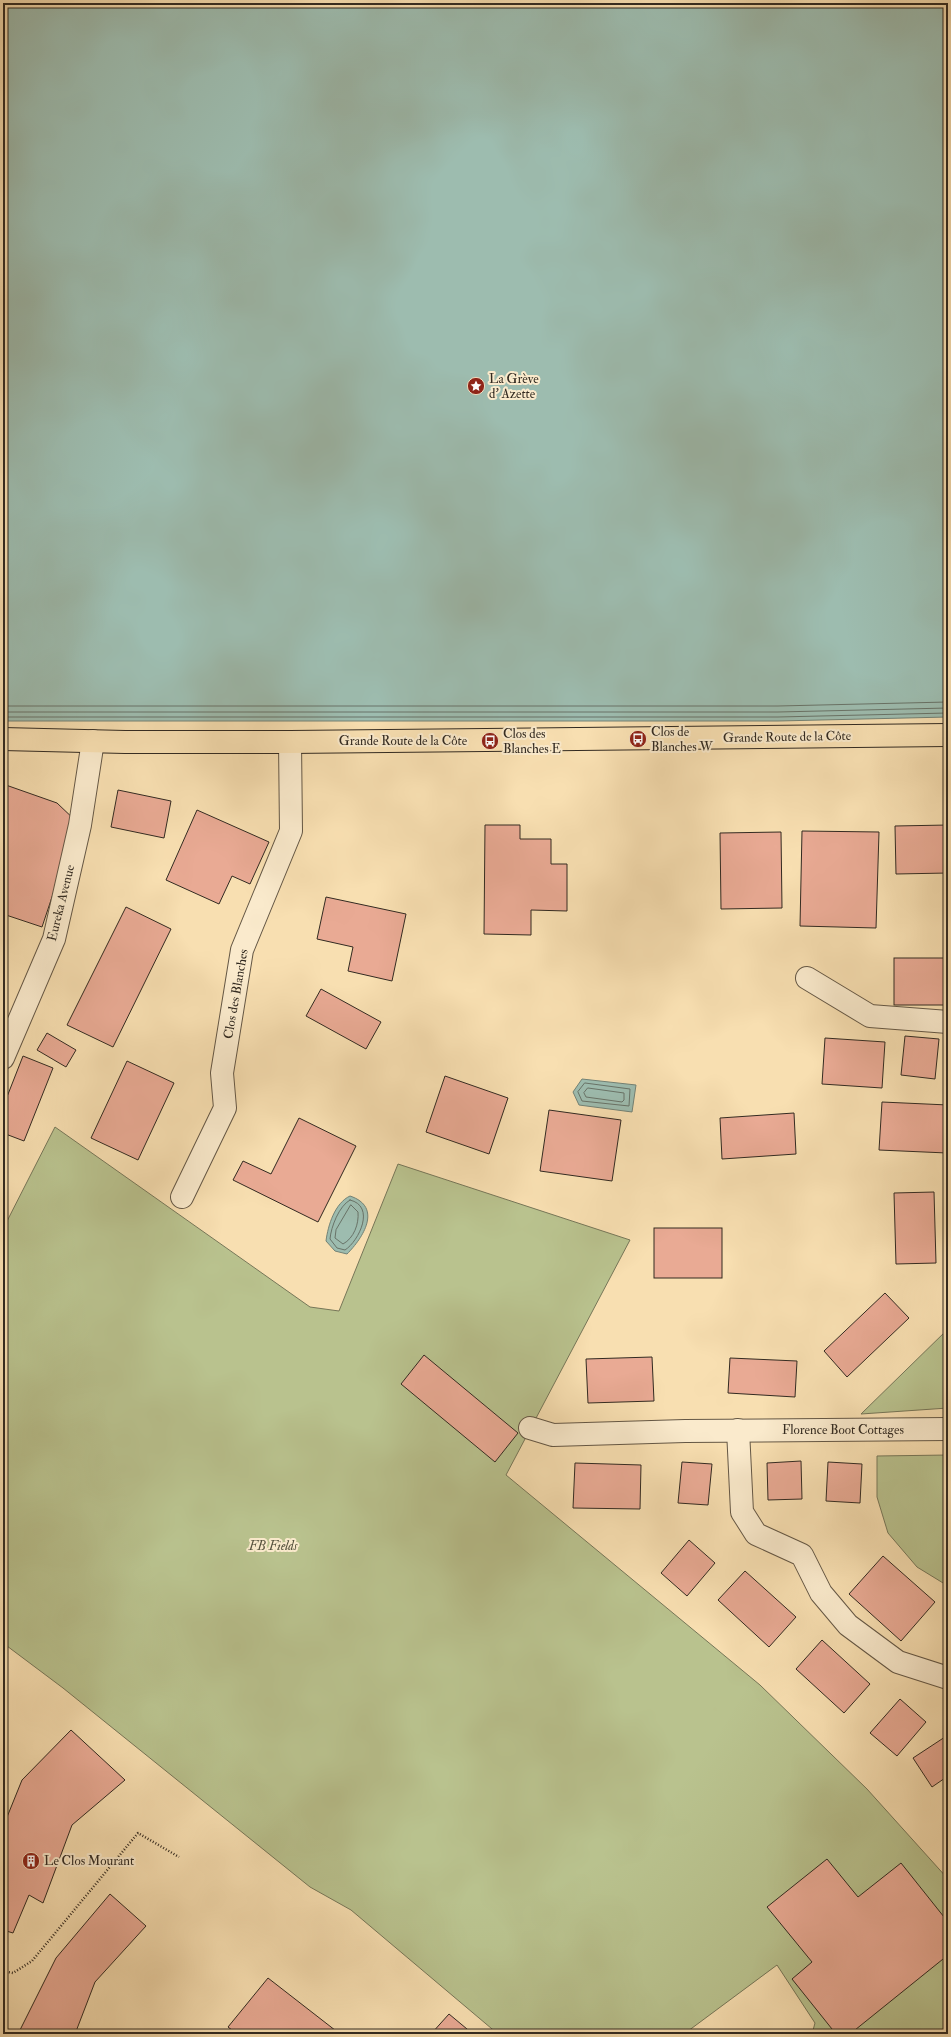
<svg xmlns="http://www.w3.org/2000/svg" width="951" height="2037" font-family="'IM FELL Double Pica',serif">
  <rect width="100%" height="100%" fill="#f8dfb1"/>
  <filter id="stains"><feTurbulence type="fractalNoise" baseFrequency=".005" numOctaves="4"/><feColorMatrix values="0 0 0 0 .2 0 0 0 0 .09 0 0 0 0 .02 0 0 0 .5 -.17"/></filter>
  <radialGradient id="worn" r=".72"><stop offset=".6" stop-color="#630" stop-opacity="0"/><stop offset="1" stop-color="#630" stop-opacity=".3"/></radialGradient>
  <g fill="#b9c28e" stroke="#767658">
    <path d="M55,1127L310,1307L339,1311L398,1164L630,1240L506,1475L760,1685L867,1789L948,1879V2034H812L815,2023L777,1965L684,2034H498L351,1910L310,1887L63,1688L3,1643V1229Z"/>
    <path d="M948,1329V1408L861,1414Z"/>
    <path d="M948,1455V1586L917,1567L888,1533L877,1497V1456Z"/>
  </g>
  <g fill="#9dbcaf" stroke="#728276">
    <path d="M3,3H948V717L778,721H3Z"/>
    <path d="M582,1079L636,1085L632,1112L579,1105L573,1092Z"/>
    <path d="M350,1196C383,1207 363,1238 347,1254L335,1251L326,1241C328,1225 335,1203 350,1196Z"/>
  </g>
  <g fill="none" stroke-linecap="round" stroke-linejoin="round">
    <g stroke="#687368" stroke-width="1">
      <path d="M3,706H778L948,702"/>
      <path d="M3,712H778L948,708"/>
      <path d="M3,717H778L948,713"/>
      <path d="M585,1083L630,1089L629,1106L582,1101L578,1092Z"/>
      <path d="M588,1088L624,1093V1100L622,1102L586,1097L584,1093Z"/>
      <path d="M350,1200C376,1206 359,1241 345,1250L337,1248L330,1239C331,1227 339,1206 350,1200Z"/>
      <path d="M351,1205L358,1212C359,1224 354,1238 343,1244L335,1238L336,1230Z"/>
    </g>
  </g>
  <g fill="#e9aa94" stroke="#322a21">
    <path d="M3,784L57,803L77,822L42,927L3,914Z"/>
    <path d="M118,790L171,801L164,838L111,827Z"/>
    <path d="M197,810L269,842L250,884L232,876L219,904L166,880Z"/>
    <path d="M485,825H520V839H551V864H567V911L531,910V935L484,934Z"/>
    <path d="M948,825V873L896,874L895,826Z"/>
    <path d="M802,831L879,832L876,928L800,926Z"/>
    <path d="M781,832L782,908L721,909L720,833Z"/>
    <path d="M326,897L406,914L392,981L348,971L353,947L317,939Z"/>
    <path d="M126,907L171,929L113,1047L67,1025Z"/>
    <rect x="894" y="958" width="54" height="47"/>
    <path d="M321,989L381,1022L366,1049L306,1016Z"/>
    <path d="M47,1033L76,1050L66,1067L37,1050Z"/>
    <path d="M905,1036L939,1039L935,1079L901,1075Z"/>
    <path d="M825,1038L885,1042L882,1088L822,1084Z"/>
    <path d="M23,1056L53,1068L24,1141L3,1133V1107Z"/>
    <path d="M127,1061L174,1083L138,1160L91,1138Z"/>
    <path d="M445,1076L508,1098L489,1154L426,1132Z"/>
    <path d="M882,1102L948,1105L947,1153L879,1150Z"/>
    <path d="M549,1110L621,1120L612,1181L540,1171Z"/>
    <path d="M794,1113L796,1154L722,1159L720,1118Z"/>
    <path d="M299,1118L356,1146L318,1222L233,1180L243,1161L271,1174Z"/>
    <path d="M934,1192L936,1263L896,1264L894,1193Z"/>
    <rect x="654" y="1228" width="68" height="50"/>
    <path d="M885,1293L909,1318L847,1377L824,1351Z"/>
    <path d="M424,1355L518,1433L495,1462L401,1384Z"/>
    <path d="M652,1357L654,1401L588,1403L586,1359Z"/>
    <path d="M730,1358L797,1361L795,1397L728,1393Z"/>
    <path d="M801,1461L802,1499L768,1500L767,1463Z"/>
    <path d="M682,1462L712,1464L708,1505L678,1503Z"/>
    <path d="M828,1462L862,1464L860,1503L826,1501Z"/>
    <path d="M575,1463L641,1465L640,1509L573,1508Z"/>
    <path d="M689,1540L715,1563L687,1596L661,1573Z"/>
    <path d="M883,1556L935,1602L901,1641L849,1594Z"/>
    <path d="M745,1571L796,1617L769,1647L718,1600Z"/>
    <path d="M822,1640L870,1684L844,1713L796,1669Z"/>
    <path d="M900,1699L926,1722L897,1756L870,1733Z"/>
    <path d="M71,1730L125,1780L72,1825L43,1903L29,1895L13,1933L3,1930V1827L22,1780Z"/>
    <path d="M948,1735V1776L932,1787L913,1758Z"/>
    <path d="M827,1859L858,1897L901,1863L948,1922V1955L850,2034H836L792,1979L812,1962L767,1907Z"/>
    <path d="M110,1894L146,1926L95,1982L75,2034H18L56,1958Z"/>
    <path d="M268,1978L340,2034H237L228,2027Z"/>
    <path d="M449,2014L473,2034H431Z"/>
  </g>
  <g fill="none" stroke-linecap="round" stroke-linejoin="round">
    <defs>
      <g id="minor">
        <path d="M807,978L870,1016L948,1022"/>
        <path d="M3,1058L54,939L80,825L93,741"/>
        <path d="M182,1197L225,1108L222,1073L242,950L291,831L290,742"/>
        <path d="M530,1428L553,1435L685,1431L948,1429"/>
        <path d="M738,1430L742,1512L756,1534L802,1555L821,1593L848,1625L898,1662L948,1678"/>
      </g>
      <path id="major" d="M3,739L125,742H290L948,735"/>
    </defs>
    <use href="#minor" stroke="#645745" stroke-width="24"/>
    <use href="#major" stroke="#322a21" stroke-width="24"/>
    <path stroke="#322a21" stroke-width="2.5" stroke-dasharray="1 2" stroke-linecap="butt" d="M3,1971L13,1973L32,1961L138,1833L179,1857"/>
    <use href="#minor" stroke="#faeacc" stroke-width="22"/>
    <use href="#major" stroke="#f8dfb1" stroke-width="22"/>
  </g>
  <defs>
    <symbol id="sight-disc" viewBox="-11 -11 22 22"><circle r="9.5" fill="#8f2418" stroke="#faeacc"/><path d="M0-6L1.8-2.2L6-1.7L2.9 1.2L3.7 5.4L0 3.3L-3.7 5.4L-2.9 1.2L-6-1.7L-1.8-2.2Z" fill="#fff"/></symbol>
    <symbol id="bus-disc" viewBox="-11 -11 22 22"><circle r="9.5" fill="#8f2418" stroke="#faeacc"/><path d="M-5-6H5V4H4V6H2V4H-2V6H-4V4H-5ZM-3.5-4V0h7V-4ZM-3.5 1.2v1.5H-2V1.2ZM2 1.2v1.5H3.5V1.2Z" fill="#fff"/></symbol>
    <symbol id="building-disc" viewBox="-11 -11 22 22"><circle r="9.5" fill="#8f2418" stroke="#faeacc"/><path d="M-4-6H4V6H1V3H-1V6H-4ZM-2.5-4.3h1.7v1.8h-1.7ZM.8-4.3h1.7v1.8H.8ZM-2.5-1h1.7V.8h-1.7ZM.8-1h1.7V.8H.8Z" fill="#fff"/></symbol>
  </defs>
  <g fill-rule="evenodd">
    <use href="#sight-disc" x="466" y="376" width="20" height="20"/>
    <use href="#bus-disc" x="628" y="729" width="20" height="20"/>
    <use href="#bus-disc" x="480" y="731" width="20" height="20"/>
    <use href="#building-disc" x="21" y="1851" width="20" height="20"/>
  </g>
  <g text-anchor="middle" dominant-baseline="central" stroke-width="4" stroke-linejoin="round" paint-order="stroke">
    <g font-size="13" fill="#322a21" stroke="#faeacc" text-anchor="start">
      <text x="489" y="379">La Grève<tspan x="489" dy="15">d’ Azette</tspan></text>
      <text x="651" y="732">Clos de<tspan x="651" dy="15">Blanches W</tspan></text>
      <text x="503" y="734">Clos des<tspan x="503" dy="15">Blanches E</tspan></text>
      <text x="44" y="1861">Le Clos Mourant</text>
    </g>
    <g font-size="13" fill="#322a21" stroke="#faeacc">
      <text transform="translate(787 737) rotate(-1)">Grande Route de la Côte</text>
      <text x="403" y="741">Grande Route de la Côte</text>
      <text transform="translate(61 903) rotate(-76)">Eureka Avenue</text>
      <text transform="translate(236 994) rotate(-80)">Clos des Blanches</text>
      <text x="843" y="1430">Florence Boot Cottages</text>
    </g>
    <g font-size="13" font-style="italic" fill="#54503c" stroke="#faeacc">
      <text x="273" y="1546">FB Fields</text>
    </g>
  </g>
  <rect width="951" height="2037" fill="none" stroke="#f8dfb1" stroke-width="16"/>
  <rect x="4" y="4" width="943" height="2029" fill="none" stroke="#322a21" stroke-width="2"/>
  <rect x="8" y="8" width="935" height="2021" fill="none" stroke="#322a21"/>
  <rect width="100%" height="100%" filter="url(#stains)"/>
  <rect width="100%" height="100%" fill="url(#worn)"/>
</svg>
